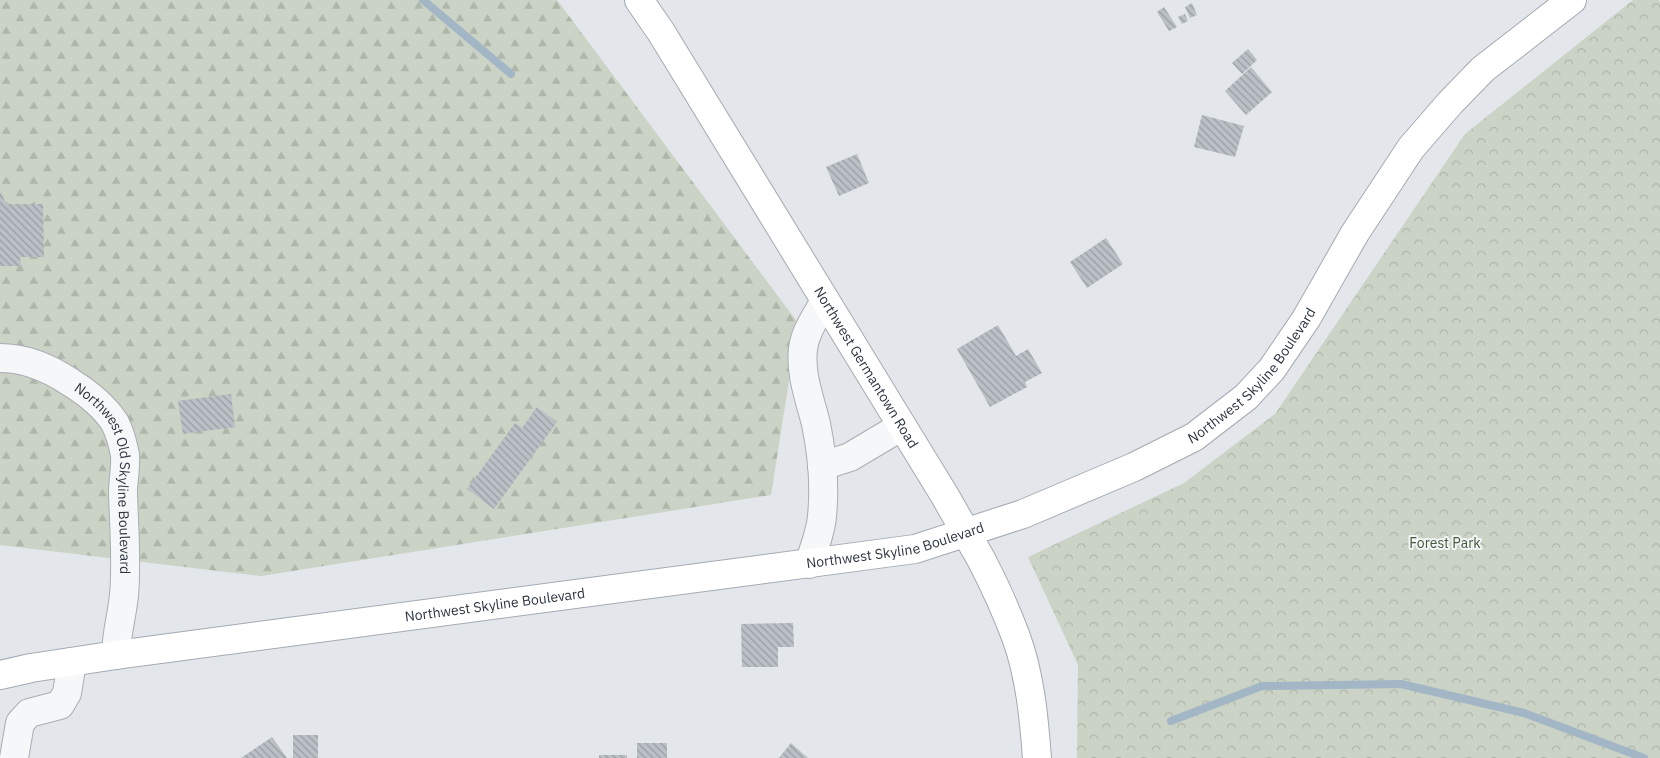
<svg xmlns="http://www.w3.org/2000/svg" width="1660" height="758" font-family="'IBM Plex Sans',sans-serif">
  <defs>
    <pattern id="forest-firs" width="22" height="20" patternUnits="userSpaceOnUse" patternTransform="scale(1.25)"><rect width="22" height="20" fill="#cad3c5"/><path d="M5 1l3.5 6h-7zM16 11l3.5 6h-7z" fill="#aeb6aa"/></pattern>
    <pattern id="park-crowns" width="20" height="18" patternUnits="userSpaceOnUse" patternTransform="scale(1.25)"><rect width="20" height="18" fill="#cad3c5"/><path d="M2 6a3 3 0 1 1 6 0M12 15a3 3 0 1 1 6 0" fill="none" stroke="#aeb6aa"/></pattern>
    <pattern id="building-back-hatch" width="6" height="6" patternUnits="userSpaceOnUse" patternTransform="scale(1.25)"><rect width="6" height="6" fill="#bbc0c6"/><path d="M-1 5l2 2M0 0l6 6M5-1l2 2" fill="none" stroke="#989da2"/></pattern>
  </defs>
  <rect width="100%" height="100%" fill="#e3e6ea"/>
  <path fill="url(#forest-firs)" d="M0,0H557L798,323L771,495L261,576L0,545Z"/>
  <path fill="url(#park-crowns)" d="M1633,0H1659L1660,2V758H1077L1078,665L1028,557L1184,483L1275,414L1465,134Z"/>
  <g fill="none" stroke-linecap="round" stroke-linejoin="round">
    <g stroke="#a2b6c6" stroke-width="8">
      <path d="M423,0L511,74"/>
      <path d="M1171,721L1262,686L1401,684L1524,713L1644,758"/>
    </g>
  </g>
  <g fill="url(#building-back-hatch)">
    <path d="M1192,3L1197,15L1190,18L1185,7Z"/>
    <path d="M1164,7L1177,27L1169,31L1157,12Z"/>
    <path d="M1185,14L1188,21L1182,24L1178,17Z"/>
    <path d="M1248,49L1257,60L1242,74L1232,63Z"/>
    <path d="M1251,67L1272,92L1246,115L1225,91Z"/>
    <path d="M1202,115L1244,126L1235,157L1194,147Z"/>
    <path d="M857,154L869,183L839,196L826,167Z"/>
    <path d="M0,190L6,204H43L44,257H20L21,266H0Z"/>
    <path d="M1106,238L1123,264L1087,288L1070,262Z"/>
    <path d="M998,325L1016,356L1028,349L1042,373L1025,382L1027,387L990,407L957,349Z"/>
    <path d="M231,394L235,427L183,434L178,401Z"/>
    <path d="M537,407L557,422L494,509L467,489L515,423L522,428Z"/>
    <path d="M793,623L794,647H778V667H742L741,624Z"/>
    <rect x="293" y="735" width="25" height="23"/>
    <path d="M272,737L287,758H241Z"/>
    <rect x="637" y="743" width="30" height="15"/>
    <path d="M791,743L808,758H779Z"/>
    <rect x="599" y="755" width="28" height="3"/>
  </g>
  <g fill="none" stroke-linecap="round" stroke-linejoin="round">
    <defs>
      <g id="minor">
        <path id="s1" d="M0,358C26,358 49,368 70,382C86,392 105,407 115,423C120,433 123,444 125,455C126,467 123,481 123,493C124,527 127,562 124,595C122,616 116,635 116,655"/>
        <path d="M822,466L850,457L902,426"/>
        <path d="M809,564C814,548 821,532 822,516C825,486 822,453 816,424C810,399 800,375 803,349C805,331 817,316 825,300"/>
        <path d="M14,758L20,723L29,713L60,705L67,693L72,662"/>
      </g>
      <g id="major">
        <path id="s2" d="M639,0L661,32L945,496L981,559C994,584 1006,610 1016,637C1030,675 1034,718 1037,758"/>
        <path id="s3" d="M0,675L31,668L116,655L915,549L1023,514L1134,467L1194,437L1246,397L1272,369L1306,319L1355,233L1411,148L1450,103L1483,69L1572,0"/>
      </g>
    </defs>
    <use href="#minor" stroke="#a9adb4" stroke-width="30"/>
    <use href="#major" stroke="#a4abb4" stroke-width="30"/>
    <use href="#minor" stroke="#f5f7f8" stroke-width="28"/>
    <use href="#major" stroke="#fff" stroke-width="28"/>
  </g>
  <g text-anchor="middle" dominant-baseline="central" stroke-width="4" stroke-linejoin="round" paint-order="stroke">
    <g font-size="14" fill="#2d3540" stroke="#f3f5f7">
      <text stroke="none"><textPath href="#s2" startOffset="432">Northwest Germantown Road</textPath></text>
      <text stroke="none"><textPath href="#s3" startOffset="1310">Northwest Skyline Boulevard</textPath></text>
      <text stroke="none"><textPath href="#s1" startOffset="186">Northwest Old Skyline Boulevard</textPath></text>
      <text stroke="none"><textPath href="#s3" startOffset="905">Northwest Skyline Boulevard</textPath></text>
      <text stroke="none"><textPath href="#s3" startOffset="500">Northwest Skyline Boulevard</textPath></text>
    </g>
    <g font-size="14" fill="#445a3b" stroke="#f3f5f7">
      <text x="1445" y="543">Forest Park</text>
    </g>
  </g>
</svg>
